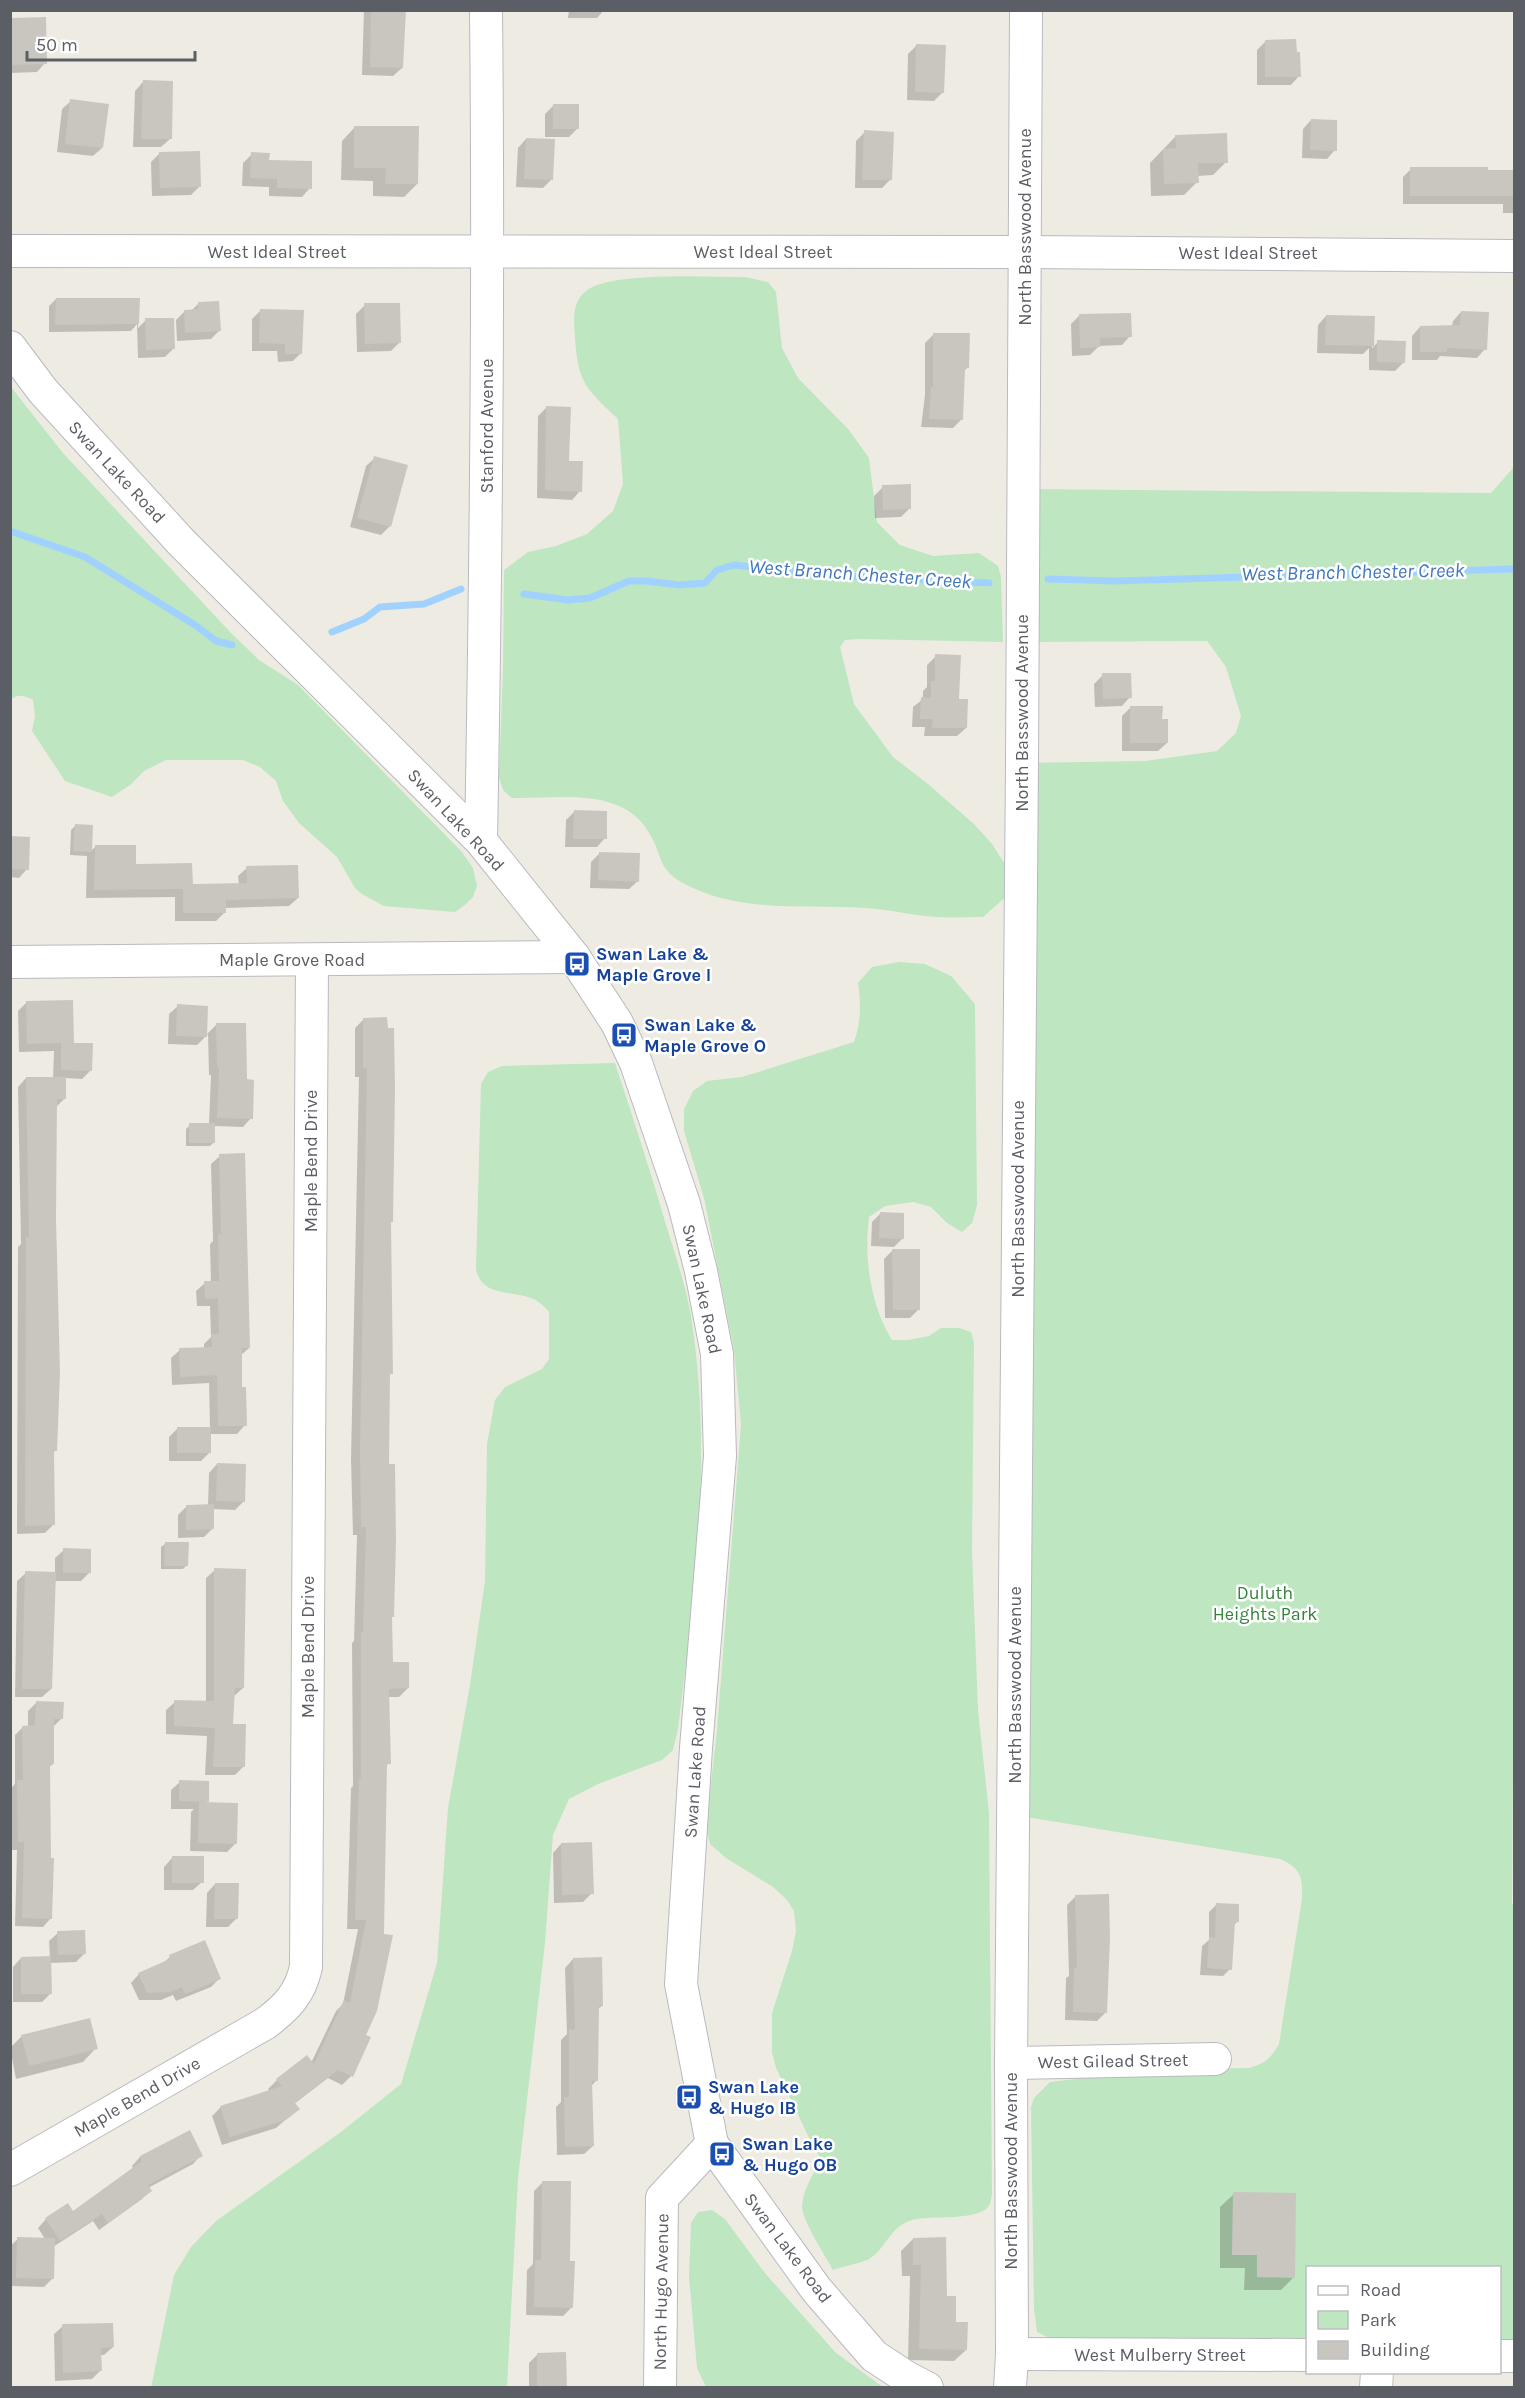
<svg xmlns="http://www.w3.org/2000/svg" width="1525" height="2398" font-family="Karla,sans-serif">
  <rect width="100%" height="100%" fill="#eeece2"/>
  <g fill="#bee6c0">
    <path d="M745,277L768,282L776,292L782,348L798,378L849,430L869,458L877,522L900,545L933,556L979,553L998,566L1001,577L1003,642L860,639L845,640L840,647L854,704L893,757L928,784L974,824L992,844L1008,869V895L983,917C968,917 952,918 937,917C913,916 889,909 865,908C802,904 739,914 681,882C659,869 662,857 652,838C626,785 560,799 512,798L503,790L499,777L503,667L504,570L528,552L556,546L587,534L613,511L623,484L618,419C586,389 578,383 575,338C574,321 571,303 586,291C610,271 710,277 745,277Z"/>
    <path d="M11,387L63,453L231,633L259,660L298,685L462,852L473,868L477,886L473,897L465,905L455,912L384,906L362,894L355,888L337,857L299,823L283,801L276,781L260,767L243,760H166L144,771L130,785L112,797L65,781L32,731L35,716L33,700C25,696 17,693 11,700Z"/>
    <path d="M1514,467V1606L1512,1904L1514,1905V2342H1500V2268H1308L1307,2339L1053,2340L1037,2332L1034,2309L1031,2107L1034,2098L1050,2082L1160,2069L1249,2068C1265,2064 1271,2058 1279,2044L1302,1899C1303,1878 1301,1868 1280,1859L1014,1815L1022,763L1145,761L1217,751L1236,733L1241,716L1226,667L1207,641L1022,642L1023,489L1491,493Z"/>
    <path d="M899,962L925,964L951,976L975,1004L977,1205L972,1223L962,1232L947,1223L931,1207L913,1202L885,1206L869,1217C864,1258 870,1304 892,1340H908L929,1336L941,1328H959L971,1332L974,1343L972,1552L978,1710L989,1813L992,2194C991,2198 991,2204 988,2207C977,2221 931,2215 912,2220C889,2227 887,2248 869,2259C865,2262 841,2267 833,2270C826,2257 802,2220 802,2207C802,2191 814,2173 821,2159L811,2142L776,2068L772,2052V2013L792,1951L796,1931L794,1911L787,1900L773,1887L726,1858L710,1844L706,1827L717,1730L741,1425L734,1350L704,1198L684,1131V1109L693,1091L707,1081L742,1077L854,1042C861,1022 861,1003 858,983L872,967Z"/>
    <path d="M615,1063C633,1118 651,1173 667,1228C676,1257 686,1287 691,1316C713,1454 695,1591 678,1729L673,1750L662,1760L598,1784L569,1799L553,1835L545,1943L518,2179L507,2387L151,2388L174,2275L191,2247L216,2221L341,2132L401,2084L437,1963L448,1808L470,1685L485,1581L487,1444L495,1400L505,1387L542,1369L549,1359V1312C544,1306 539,1301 531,1298C510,1290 482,1297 476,1269L481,1084L488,1072L502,1066Z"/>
    <path d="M712,2210L725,2219L764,2272L836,2353L883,2387H706L697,2368L689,2277L691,2223L698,2212Z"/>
  </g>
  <g fill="#0003">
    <path d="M364,10H404L402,68L393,76L362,75Z"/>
    <path d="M569,10H604L597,18H568Z"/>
    <path d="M10,19L45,63L37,72L10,73Z"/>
    <path d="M1266,41L1299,76L1291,85H1257V50Z"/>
    <path d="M917,45L943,92L934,101L907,100L908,54Z"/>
    <path d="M143,82L170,139L161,147H133L135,91Z"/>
    <path d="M71,101L102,148L93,156L57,152L62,109Z"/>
    <path d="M553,106L578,128L569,137H545V114Z"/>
    <path d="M1311,120L1335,150L1327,159L1302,158L1303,129Z"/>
    <path d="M355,127L417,184L404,197L373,196V181L341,180L342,141Z"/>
    <path d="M865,132L890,180L882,188H855L856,141Z"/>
    <path d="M1176,136L1226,162L1213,175L1197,176V182L1184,195L1151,196L1150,163Z"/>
    <path d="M526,139L552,179L543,188L516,187L518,148Z"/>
    <path d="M160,153L199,187L191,195L152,196L151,162Z"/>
    <path d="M252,154L310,188L302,197L269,196V187L242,186L243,163Z"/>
    <path d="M1411,169L1514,172V213H1503V204H1403V177Z"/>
    <path d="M56,299L138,300V328L146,320L173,349L165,357L138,358L137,324L131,331L49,332V306Z"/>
    <path d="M198,304L219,331L211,339L177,341L176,320L185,311H191Z"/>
    <path d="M365,305L399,343L391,351L357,352L356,314Z"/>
    <path d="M260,311L301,353L293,361L278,362L277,351H252V319Z"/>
    <path d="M1461,312L1485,349L1477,358L1440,356L1437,360H1412V336L1420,327L1452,326L1453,321Z"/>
    <path d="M1080,315L1130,336L1122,345L1099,346L1090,355L1072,356L1071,324Z"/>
    <path d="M1326,316L1373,318L1372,348L1378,342L1403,363L1395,371L1369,370V348L1363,354L1317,353L1318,325Z"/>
    <path d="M934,334L968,367L964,371L961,420L953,428L921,427L925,395V343Z"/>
    <path d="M547,407L580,491L572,500L537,498L538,416Z"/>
    <path d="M375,458L390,526L381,535L350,527L366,466Z"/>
    <path d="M883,487L910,508L901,517L875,518L874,496Z"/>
    <path d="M936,656L958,701L966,728L957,736H924L925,727H912L913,707L923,699V691L927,687V665Z"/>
    <path d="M1103,675L1130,697L1122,706L1095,707L1094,684Z"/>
    <path d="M1131,707L1161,720L1167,743L1158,751H1122V716Z"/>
    <path d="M574,812L605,838L597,847H565L566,820Z"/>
    <path d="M75,826L90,852L96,846L134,866L191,885H239L238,876L247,868L298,898L289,906L225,908V912L216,921H175V897L86,898L87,856L70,855L71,830Z"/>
    <path d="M10,837L27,869L19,878L10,877Z"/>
    <path d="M600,853L638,881L629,889L590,888L591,862Z"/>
    <path d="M27,1002L72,1042L91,1070L82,1079L64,1078V1099L55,1108L56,1450L52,1454L53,1525L45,1533L17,1534L18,1247L21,1244L18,1087L26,1078L53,1079L54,1051L19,1052L18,1011Z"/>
    <path d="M178,1006L206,1035L217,1024L245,1081L251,1118L243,1127L214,1126V1142L210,1146H186V1129L190,1125L209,1124L211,1075H209L208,1034L197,1045L168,1044L169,1014Z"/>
    <path d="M364,1019L390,1223L391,1374L388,1376L391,1664L408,1688L399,1697H388L389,1763L385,1767L364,2036L351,2076L342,2085L328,2078L294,2104L298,2109L276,2128L222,2145L212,2116L221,2107L270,2092L268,2089L277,2080L307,2057L311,2063L336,2011L343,2004L358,1929H347L351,1788L353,1786L352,1643L354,1641L357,1535H353L351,1459L359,1077H355V1028Z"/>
    <path d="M220,1156L249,1348L240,1356V1388L245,1425L237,1434H210V1452L201,1461H169V1437L177,1429L210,1428L209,1383L172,1385L171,1358L180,1350L204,1349V1344L211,1337L210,1306H197L196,1291L205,1283H211L210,1244L213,1241L211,1164Z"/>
    <path d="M880,1214L902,1239L894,1247L871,1246L872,1222Z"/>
    <path d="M893,1250L919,1309L910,1318H885L884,1259Z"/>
    <path d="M217,1464L244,1501L235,1510L212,1509L213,1528L204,1537L178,1538V1515L187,1506H208L209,1473Z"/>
    <path d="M165,1544L187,1565L183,1569H161V1547Z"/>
    <path d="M64,1550L89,1573L81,1581H54L51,1689L42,1697H15L17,1581L26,1573H55V1558Z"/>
    <path d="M215,1570L243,1688L233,1697L232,1725L243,1767L235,1775H205L207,1736L166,1734V1710L175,1702H206V1578Z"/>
    <path d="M36,1703L62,1718L54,1726L53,1764L48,1768L51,1918L43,1927L15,1926L17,1850H11L10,1844V1789L15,1784V1735L23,1727H28V1711Z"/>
    <path d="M180,1782L207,1801L205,1804L235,1844L227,1852L190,1851L191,1812L194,1809H171V1790Z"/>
    <path d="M561,1844L592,1893L583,1902L554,1903L553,1853Z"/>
    <path d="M172,1858L202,1882L193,1890H164V1867Z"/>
    <path d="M215,1884L236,1919L228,1927H206L207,1893Z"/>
    <path d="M1075,1897L1106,2012L1097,2021L1065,2020L1066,1978L1069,1976L1067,1905Z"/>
    <path d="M1216,1905L1237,1922L1233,1926L1230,1969L1223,1976L1200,1975L1202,1946L1209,1940V1912Z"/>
    <path d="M58,1933L84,1954L76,1962L50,1963L51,1993L42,2002H13V1967L21,1958H50L49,1941Z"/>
    <path d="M170,1957L219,1979L211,1987L176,2001L173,1995L161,2000H139L131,1983L139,1974L162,1964Z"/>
    <path d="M573,1959L602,2006L597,2010L596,2081L591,2086L593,2146L584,2154L557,2155L556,2107L561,2102V2040L567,2034L565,1968Z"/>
    <path d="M22,2036L96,2048L83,2062L16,2079L10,2048Z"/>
    <path d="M189,2132L201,2155L193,2164L148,2188L150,2190L142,2199L99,2230L93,2221L53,2247L52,2279L44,2287L10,2286V2246L18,2239H45L38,2228L46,2219L73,2213L133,2169L132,2166L140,2157Z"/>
    <path d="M543,2182L568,2262L572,2307L563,2316L526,2315L527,2270L533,2264L534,2191Z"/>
    <path d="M1234,2194L1294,2277L1281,2290H1244L1245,2268H1220V2207Z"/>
    <path d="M913,2239L946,2298L966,2350L954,2361L908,2360L910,2276H902L901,2251Z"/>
    <path d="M63,2326L113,2347L104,2355H100V2371L92,2379L55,2381L54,2334Z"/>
    <path d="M538,2354L565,2388H529V2363Z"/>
  </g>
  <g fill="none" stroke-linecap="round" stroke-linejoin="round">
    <g stroke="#a1d2ff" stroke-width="7">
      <path d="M10,531L85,557L195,625L216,641L232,645"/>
      <path d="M1048,579L1115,581L1514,569"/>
      <path d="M524,594L568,600L590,598L629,581H647L679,585L705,583L717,570L734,565L848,576L989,583"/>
      <path d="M332,632L364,619L380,607L424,604L461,589"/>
    </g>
  </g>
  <g fill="#c9c6c0">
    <path d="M371,10H406L403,68L370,67Z"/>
    <path d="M46,17L47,64L10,65V18Z"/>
    <path d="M1296,39L1297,52H1300L1301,77H1265V40Z"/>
    <path d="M916,44L946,45L944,93L915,92Z"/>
    <path d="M143,80L173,81L172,139H141Z"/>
    <path d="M70,99L109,104L103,148L65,144Z"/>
    <rect x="553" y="104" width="26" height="25"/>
    <path d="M1311,119L1337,120V151L1310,150Z"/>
    <path d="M354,126H419L418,184H385L386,168H354Z"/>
    <path d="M864,130L894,132L892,180H862Z"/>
    <path d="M1227,133L1228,163H1198L1199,183L1164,184L1163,149L1176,148L1175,135Z"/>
    <path d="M526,138L555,139L553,180L524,179Z"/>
    <path d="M200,151L201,187L160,188L159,152Z"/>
    <path d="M251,152L270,153L269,160L312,161V189L277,188V179L250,178Z"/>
    <path d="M1410,167H1488V170H1515V196H1410Z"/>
    <path d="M56,298H140L139,324L55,325Z"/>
    <path d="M219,301L221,331L185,333L184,310L198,309V302Z"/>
    <path d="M364,303H400L401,343L365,344Z"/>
    <path d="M260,309L304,310L302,354H285V344L259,343Z"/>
    <path d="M1461,311L1489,312L1487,350L1447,348V352H1420V326L1460,325Z"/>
    <path d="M1131,313L1132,337L1100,338V347L1080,348L1079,314Z"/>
    <path d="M1326,315L1375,316L1374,346L1325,345Z"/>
    <path d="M145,318H174L175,349L146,350Z"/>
    <path d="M933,333H970L969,368H965L963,420L929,419L931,387H933Z"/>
    <path d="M1377,340L1406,341L1405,363L1377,362Z"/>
    <path d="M546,406L571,407L569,461H583L582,492L545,490Z"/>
    <path d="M374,456L408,465L391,527L357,518Z"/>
    <path d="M911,484V509L883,510L882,485Z"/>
    <path d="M935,654L961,655L959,699H968L967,728H932L933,719H920L921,697L931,698V681H935Z"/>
    <path d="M1102,673H1131L1132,698L1103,699Z"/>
    <path d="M1130,706H1163L1162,719H1168V743H1130Z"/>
    <path d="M574,810L607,811V839H573Z"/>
    <path d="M75,824L93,825L92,852L73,851Z"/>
    <path d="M10,836L30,837L29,870L10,869Z"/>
    <path d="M95,845H136V864L192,863L193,884L247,883L246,866L298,865L299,898L226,900V913H183V889L94,890Z"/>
    <path d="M599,852L640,853L639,882L598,880Z"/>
    <path d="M73,1000L74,1043H68H93L92,1071L61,1070V1043L27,1044L26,1001Z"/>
    <path d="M177,1004L208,1006L207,1037L176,1036Z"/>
    <path d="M387,1017L388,1028H394L395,1088L393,1222H391L393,1374H390L389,1464H395L396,1540L394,1617H392L393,1662H409V1688L389,1689L391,1764H387L384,1934L393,1935L377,2011L366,2035L371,2037L353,2077L338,2070L295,2103L300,2109L286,2120L230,2137L220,2106L282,2086L276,2079L307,2055L314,2064L344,2000L350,2003L366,1920H355L359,1778H361V1632H363L366,1527H361L360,1449L367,1068H363V1018Z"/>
    <path d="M216,1023H246L247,1079L254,1080L253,1119L217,1118L219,1067H217Z"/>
    <path d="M26,1077H66V1099H57L56,1218L60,1373L57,1451H54L55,1525L25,1526L26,1237H29Z"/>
    <rect x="189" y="1123" width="26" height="20"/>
    <path d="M245,1153L250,1348H242V1387H246L247,1426H218L217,1375L180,1377L179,1348L212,1347L211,1334H219L218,1298L205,1299L204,1281H219L218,1234H221L219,1154Z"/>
    <path d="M880,1212L904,1213V1239L879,1238Z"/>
    <path d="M892,1249H920V1310H893Z"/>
    <rect x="177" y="1427" width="34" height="26"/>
    <path d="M217,1463L246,1464L245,1502L216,1501Z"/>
    <path d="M214,1504V1529L186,1530V1505Z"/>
    <path d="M165,1542H189L188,1566H164Z"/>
    <path d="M63,1548L91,1549V1573H63Z"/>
    <path d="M214,1568L246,1569L244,1688H235L233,1724H246L245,1767H213L215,1728L174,1726V1700L214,1701Z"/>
    <path d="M25,1571L56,1572L52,1689H22Z"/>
    <path d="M36,1701L64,1702L63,1719H54V1764H50L51,1858H54L52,1919L22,1918L24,1842H18L17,1780H23L22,1726L35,1725Z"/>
    <path d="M179,1780L209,1781V1802L179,1801Z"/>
    <path d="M199,1802L238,1803L237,1844L198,1843Z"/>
    <path d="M592,1842L594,1894L562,1895L561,1843Z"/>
    <rect x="172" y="1856" width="32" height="27"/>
    <path d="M215,1883H239L238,1919H214Z"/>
    <path d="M1109,1894L1110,1938L1107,2013L1073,2012L1074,1968H1077L1075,1895Z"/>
    <path d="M1216,1903L1239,1904V1922H1235L1232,1970L1207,1968L1209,1937L1215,1938Z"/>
    <path d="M85,1930L86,1954L58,1955L57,1931Z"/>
    <path d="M205,1940L221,1979L185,1994L182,1987L171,1992L147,1993L138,1973L170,1959L169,1955Z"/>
    <path d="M51,1956L52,1994H21V1957Z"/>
    <path d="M602,1957L603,2006H599L598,2081H592L594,2146L565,2147L564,2097H569V2029L575,2030L573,1958Z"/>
    <path d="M90,2018L98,2049L29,2066L21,2035Z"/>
    <path d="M190,2130L203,2156L148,2185L152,2191L108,2223L102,2214L60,2241L45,2218L68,2203L73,2211L142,2161L140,2156Z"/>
    <path d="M542,2181H571L570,2261H575L573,2308L534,2307L535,2260H541Z"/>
    <path d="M1233,2192L1296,2193L1295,2278L1257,2277V2255H1232Z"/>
    <path d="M17,2237L55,2238L54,2279L16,2278Z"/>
    <path d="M946,2237L947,2296H956V2322H968L967,2350L919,2349L921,2265H913V2238Z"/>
    <path d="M113,2323L114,2347L101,2348L102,2371L63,2373L62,2324Z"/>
    <path d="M566,2352L567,2388H537V2353Z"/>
  </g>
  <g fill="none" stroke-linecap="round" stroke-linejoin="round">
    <defs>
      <g id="minor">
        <path d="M10,251L1025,252L1514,256"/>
        <path d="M10,347L43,391L182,543L481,841L574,957L617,1023L636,1063L684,1204L701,1271L717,1354L720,1456L696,1748L681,1984L712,2144L816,2289L874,2356L906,2377L927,2388"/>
        <path d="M481,841C486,564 489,287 486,10"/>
        <path d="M10,962L574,957"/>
        <path d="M1011,2063L1215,2059"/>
        <path d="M10,2170L266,2023C287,2007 300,1994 306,1967L312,960"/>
        <path d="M1012,2354L1308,2355"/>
        <path d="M1500,2356H1514"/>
        <path d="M660,2388L662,2198L712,2144"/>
        <path d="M1010,2388L1012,2354L1011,2063L1022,763L1026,10"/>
        <path d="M1376,2388L1377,2372"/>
      </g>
    </defs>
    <use href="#minor" stroke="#b8babf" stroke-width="34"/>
    <use href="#minor" stroke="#fff" stroke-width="32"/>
  </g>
  <defs>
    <symbol id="bus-square" viewBox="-11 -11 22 22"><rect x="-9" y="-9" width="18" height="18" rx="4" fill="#1a4fb4" stroke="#fff"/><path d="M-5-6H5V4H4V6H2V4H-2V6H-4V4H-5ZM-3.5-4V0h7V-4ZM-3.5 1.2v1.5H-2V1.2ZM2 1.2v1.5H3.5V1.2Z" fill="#fff"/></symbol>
  </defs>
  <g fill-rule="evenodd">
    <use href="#bus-square" x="562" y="949" width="30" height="30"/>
    <use href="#bus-square" x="609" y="1020" width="30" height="30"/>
    <use href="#bus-square" x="674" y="2082" width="30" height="30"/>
    <use href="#bus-square" x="707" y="2139" width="30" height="30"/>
  </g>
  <g text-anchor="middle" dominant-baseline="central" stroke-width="5" stroke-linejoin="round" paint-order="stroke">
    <g font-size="18" fill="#5b5e64" stroke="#fff">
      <text transform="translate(1025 227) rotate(-90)">North Basswood Avenue</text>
      <text x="277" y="252">West Ideal Street</text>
      <text x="763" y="252">West Ideal Street</text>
      <text x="1248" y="253">West Ideal Street</text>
      <text transform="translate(487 426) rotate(-90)">Stanford Avenue</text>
      <text transform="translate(117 472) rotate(47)">Swan Lake Road</text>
      <text transform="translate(1022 713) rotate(-90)">North Basswood Avenue</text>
      <text transform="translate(456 820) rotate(47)">Swan Lake Road</text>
      <text x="292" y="960">Maple Grove Road</text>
      <text transform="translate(311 1161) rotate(-90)">Maple Bend Drive</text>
      <text transform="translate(1018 1199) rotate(-90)">North Basswood Avenue</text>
      <text transform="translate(702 1289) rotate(78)">Swan Lake Road</text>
      <text transform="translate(308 1647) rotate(-90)">Maple Bend Drive</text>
      <text transform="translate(1015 1685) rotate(-90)">North Basswood Avenue</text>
      <text transform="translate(695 1772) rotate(-86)">Swan Lake Road</text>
      <text transform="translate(1113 2061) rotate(-1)">West Gilead Street</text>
      <text transform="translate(137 2097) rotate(-30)">Maple Bend Drive</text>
      <text transform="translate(1011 2171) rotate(-90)">North Basswood Avenue</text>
      <text transform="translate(788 2248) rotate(53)">Swan Lake Road</text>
      <text transform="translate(661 2292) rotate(-89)">North Hugo Avenue</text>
      <text x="1160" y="2355">West Mulberry Street</text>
    </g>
    <g font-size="18" font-weight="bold" fill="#164399" stroke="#fff" text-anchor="start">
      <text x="596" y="954">Swan Lake &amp;<tspan x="596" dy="21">Maple Grove I</tspan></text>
      <text x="644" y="1025">Swan Lake &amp;<tspan x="644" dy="21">Maple Grove O</tspan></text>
      <text x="708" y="2087">Swan Lake<tspan x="708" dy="21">&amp; Hugo IB</tspan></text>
      <text x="742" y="2144">Swan Lake<tspan x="742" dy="21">&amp; Hugo OB</tspan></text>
    </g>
    <g font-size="18" fill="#32833a" stroke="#fff">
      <text x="1265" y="1593">Duluth<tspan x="1265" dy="21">Heights Park</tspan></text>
    </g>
    <g font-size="20" font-style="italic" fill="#3f77bc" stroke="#fff">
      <text transform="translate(1353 572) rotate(-1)">West Branch Chester Creek</text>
      <text transform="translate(860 574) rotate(4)">West Branch Chester Creek</text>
    </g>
  </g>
  <rect width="1525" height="2398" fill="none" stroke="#5b5e64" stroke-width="24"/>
  <rect x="1306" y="2266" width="195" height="108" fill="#ffffff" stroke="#bdbfc1" stroke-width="1.5"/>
  <rect x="1318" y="2286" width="30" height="9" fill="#ffffff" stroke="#bdbfc1" stroke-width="1.5"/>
  <text x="1360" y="2296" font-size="18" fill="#5b5e64">Road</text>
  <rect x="1318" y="2311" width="30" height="18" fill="#bee6c0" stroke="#bdbfc1" stroke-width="1.5"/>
  <text x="1360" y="2326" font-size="18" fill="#5b5e64">Park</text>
  <rect x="1318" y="2341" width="30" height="18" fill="#c9c6c0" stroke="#bdbfc1" stroke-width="1.5"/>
  <text x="1360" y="2356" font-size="18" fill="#5b5e64">Building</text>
  <path d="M27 51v9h168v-9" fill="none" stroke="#5b5e64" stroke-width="3"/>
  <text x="36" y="51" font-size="18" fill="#5b5e64" stroke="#ffffff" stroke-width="4.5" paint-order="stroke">50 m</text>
</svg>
